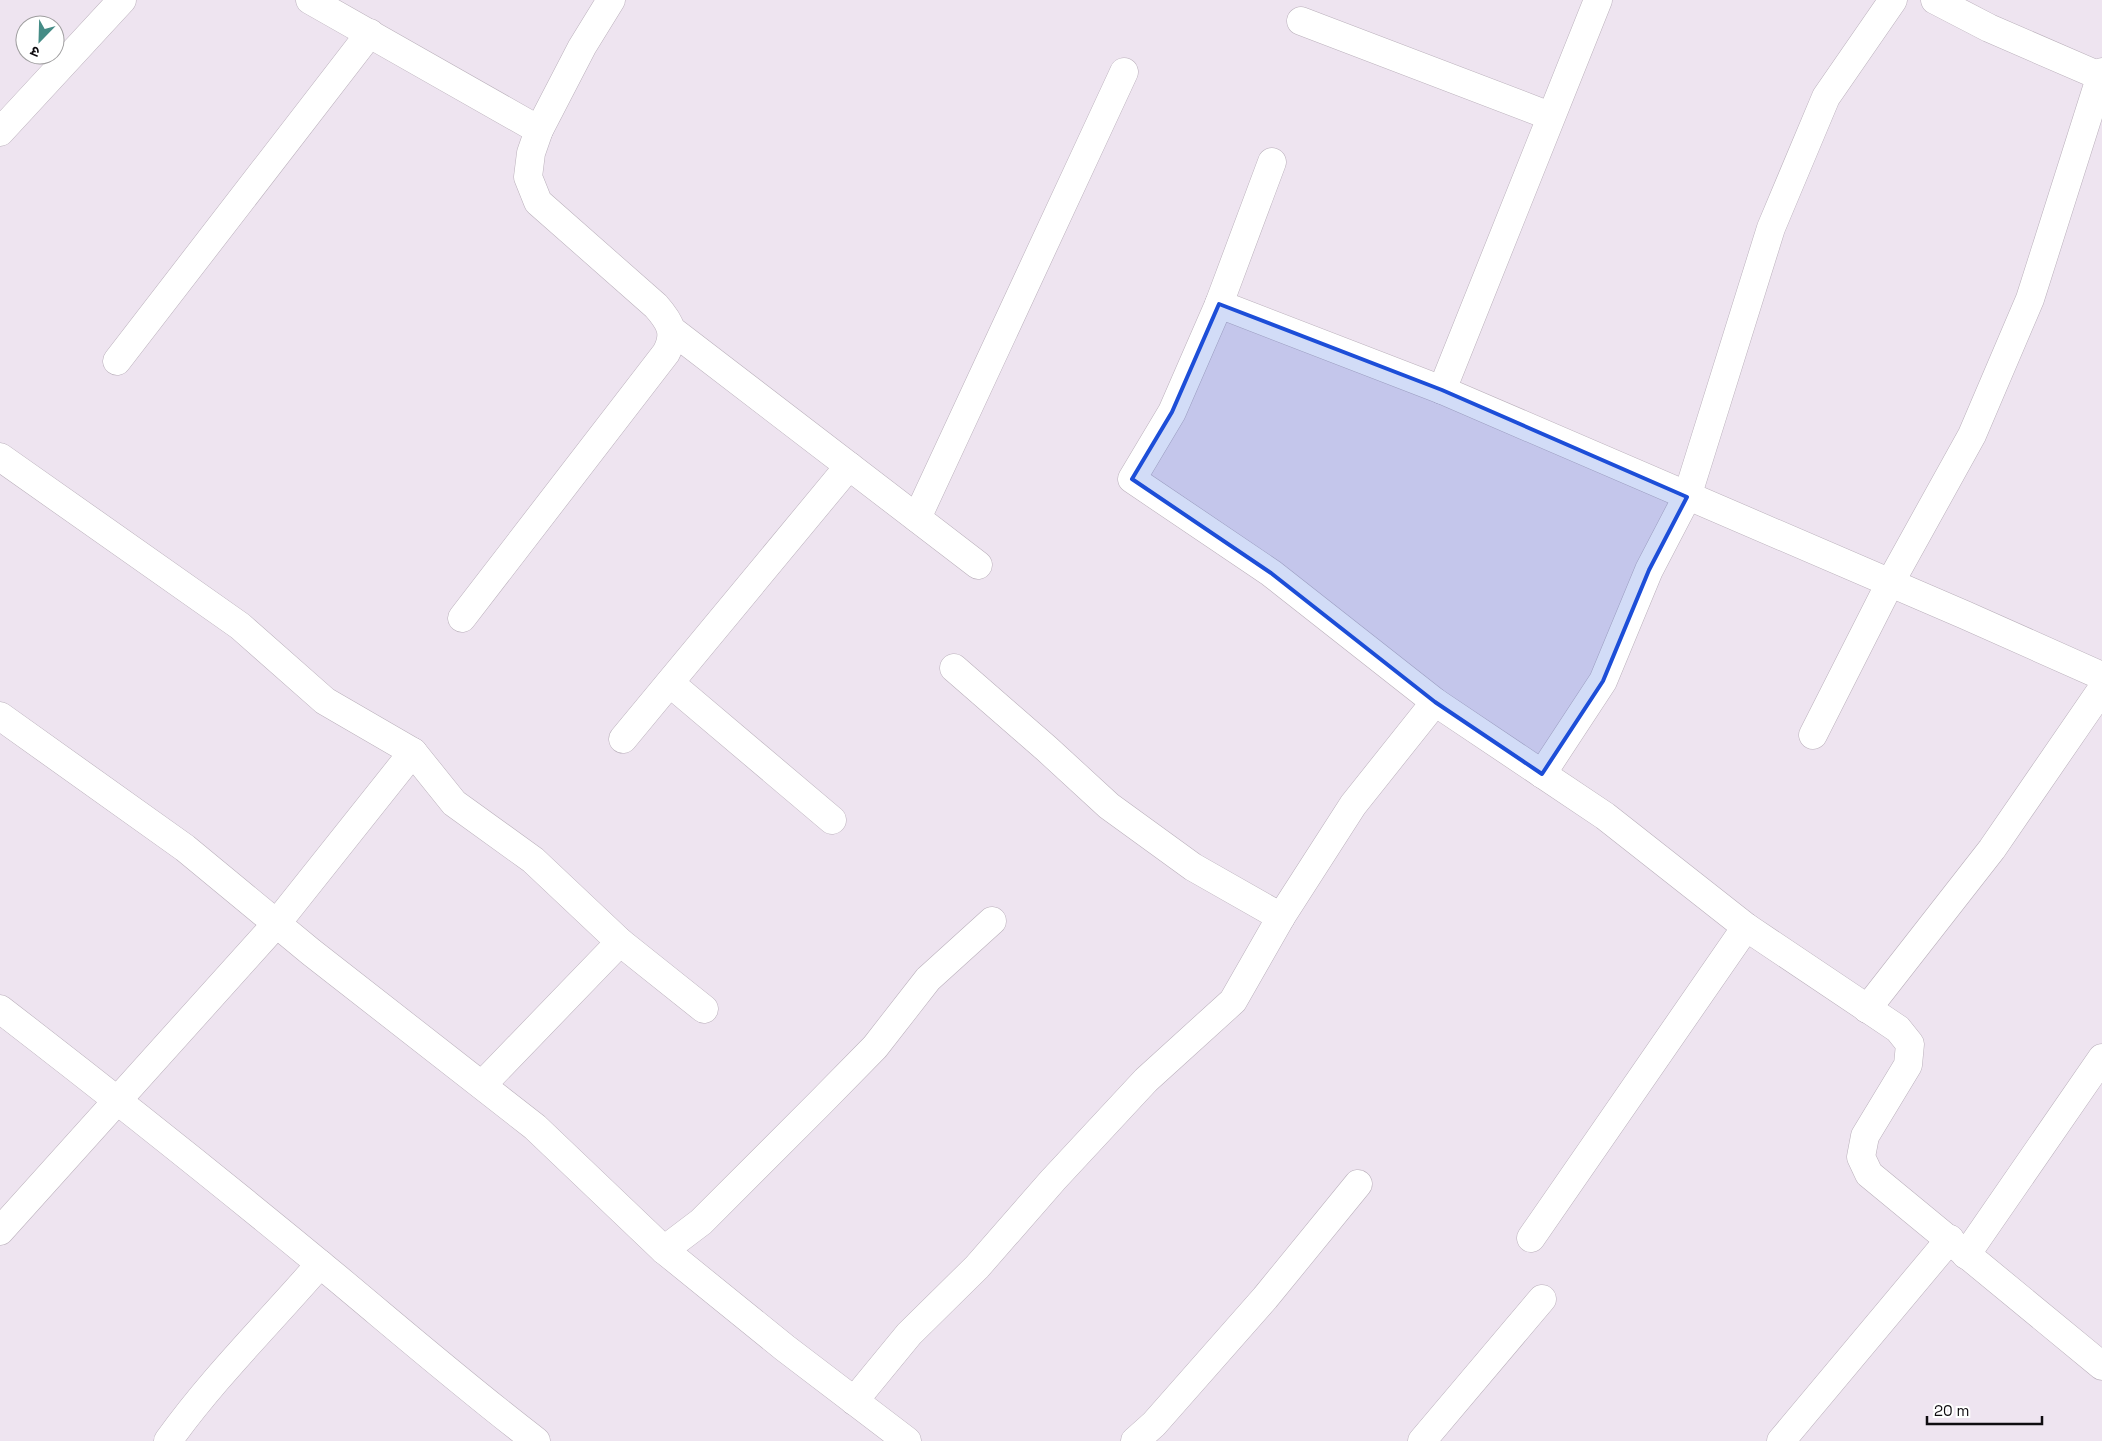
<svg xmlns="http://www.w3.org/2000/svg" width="2102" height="1441" font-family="'Space Grotesk','Noto Sans Devanagari',sans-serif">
  <rect width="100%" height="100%" fill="#eee4f0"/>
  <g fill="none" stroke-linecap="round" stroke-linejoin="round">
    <defs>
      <g id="minor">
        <path d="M310,0L539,130"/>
        <path d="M1935,0L1989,28L2102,77"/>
        <path d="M1301,21L1550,116"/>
        <path d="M0,132L122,0"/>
        <path d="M1219,304L1272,162"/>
        <path d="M673,331L978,565"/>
        <path d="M117,361L370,33"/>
        <path d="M1442,390L1598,0"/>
        <path d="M0,457L240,626L325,701L413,752L454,803L533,860L620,942L704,1009"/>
        <path d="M917,518L1124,72"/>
        <path d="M462,618L666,353C677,333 670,322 656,306L538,202L528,177L531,153L539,130L582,47L611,0"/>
        <path d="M954,668L1047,749L1109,806L1193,867L1281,917"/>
        <path d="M2102,676L1965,615L1442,390L1219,304L1172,412L1132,479L1271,573L1435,702L1605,816L1746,927L1898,1029L1910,1044L1908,1065L1865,1136L1861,1157L1869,1174L2102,1366"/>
        <path d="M670,683L832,820"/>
        <path d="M0,716L185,848L311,952L535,1127L664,1250L785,1348L907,1441"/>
        <path d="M1813,735L1890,583L1972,435L2030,299L2102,72"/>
        <path d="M623,739L849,466"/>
        <path d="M1542,774L1603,681L1649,570L1687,497L1771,228L1826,97L1893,0"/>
        <path d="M0,1009C114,1097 226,1186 337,1278C403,1333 468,1389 536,1441"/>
        <path d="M1867,1009L1992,849L2102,689"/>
        <path d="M482,1085L620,942"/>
        <path d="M0,1231L277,923L413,752"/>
        <path d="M1531,1238L1746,927"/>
        <path d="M664,1250L701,1222L820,1103L875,1047L928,979L992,921"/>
        <path d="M1966,1255L2102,1058"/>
        <path d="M854,1401L909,1334L977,1267L1053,1180L1146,1080L1233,1001L1281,917L1353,805L1435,702"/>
        <path d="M168,1441C213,1378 269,1323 320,1264"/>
        <path d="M1135,1441L1154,1424L1265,1298L1358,1184"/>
        <path d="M1422,1441L1542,1299"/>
        <path d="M1781,1441L1950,1239"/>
      </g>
    </defs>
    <use href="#minor" stroke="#bab0bb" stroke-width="29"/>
    <use href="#minor" stroke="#fff" stroke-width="28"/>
  </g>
  <path fill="#1d4ed8" fill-opacity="0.2" stroke="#1d4ed8" stroke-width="4" stroke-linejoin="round" d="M1219,304L1442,390L1687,497L1649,570L1603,681L1542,774L1435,702L1271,573L1132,479L1172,412Z"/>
  <g transform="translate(40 40) rotate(203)"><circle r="24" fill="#ffffff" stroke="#9f9e9f"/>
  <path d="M0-4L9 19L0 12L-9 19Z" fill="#458c86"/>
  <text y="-8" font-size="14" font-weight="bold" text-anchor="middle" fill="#0f0c10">उ</text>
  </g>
  <path d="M1927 1416v8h115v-8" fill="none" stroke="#0f0c10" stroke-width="2.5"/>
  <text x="1934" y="1416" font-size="15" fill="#0f0c10" stroke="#ffffff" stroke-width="4" paint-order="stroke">20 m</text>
</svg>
